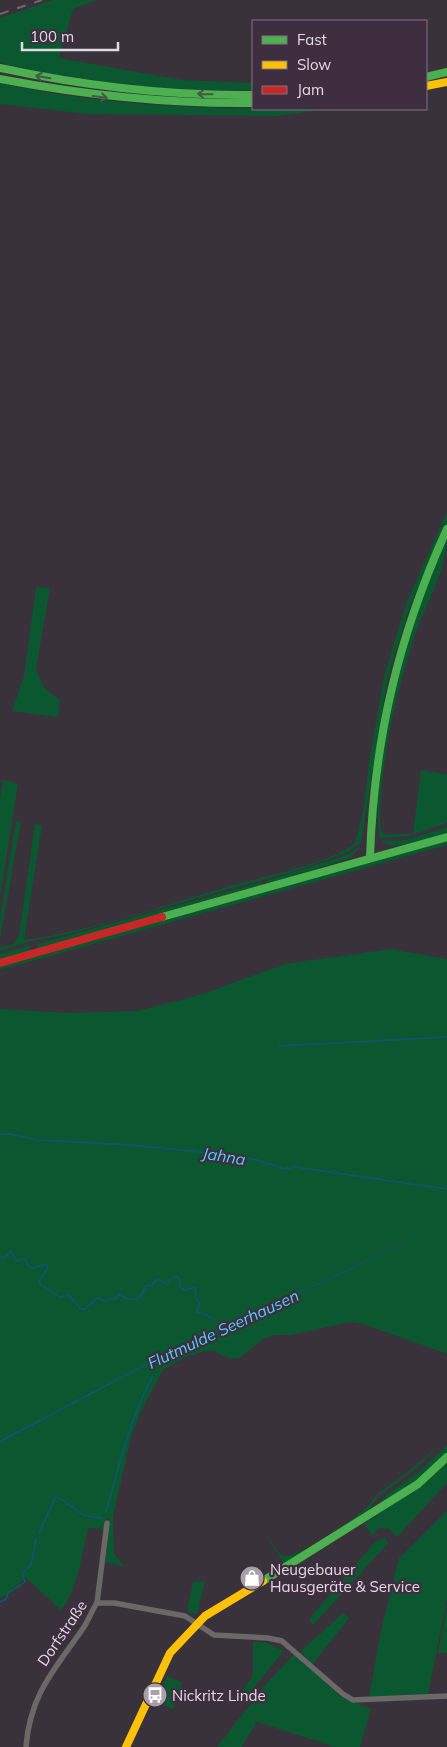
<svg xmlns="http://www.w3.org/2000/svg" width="447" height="1747" font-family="Mulish,sans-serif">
  <rect width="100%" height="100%" fill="#3a323b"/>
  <g fill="#0a5730" fill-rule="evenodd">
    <path d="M53,0H97L73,9L59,58L182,80L253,83V90C168,92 83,82 0,63V18Z"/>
    <path d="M0,83C111,108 219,109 331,109L277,116L86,114L0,104Z"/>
    <path d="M447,512V522L410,606L388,677L361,843L343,854L295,871L68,934L31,941L0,951V947L14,944L19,935L35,824L42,825L24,940C96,930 167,904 237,884C267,876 333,862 355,843L363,813L369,764L384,676L406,604Z"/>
    <path d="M447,538C447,570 424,607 414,638C395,697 382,755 380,817L381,830L385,834H413L421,770L447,774V823L409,836L380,838C376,817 378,797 380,777C386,693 412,614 447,538Z"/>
    <path d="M36,587L50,588L36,669L44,688L60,700L58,717L12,711L24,676Z"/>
    <path d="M3,780L18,784L0,897V799Z"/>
    <path d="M16,821L21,822L0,939V918Z"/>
    <path d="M447,827V834C432,838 392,853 381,841L406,840Z"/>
    <path d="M447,840V845L0,970V967Z"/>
    <path d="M361,846L350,858L267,885L266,881L344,856Z"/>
    <path d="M262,882L263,886L38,949L37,944Z"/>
    <path d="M29,945L31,951L0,960V954Z"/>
    <path d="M391,949L447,959V1354L363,1324L349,1322L292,1335H275L263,1339L240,1358H228L214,1351H206L188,1356L163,1370L141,1411L131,1437L113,1516L114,1554L125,1567L105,1562L109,1518L104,1520V1529L88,1528C82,1554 78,1589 61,1610L26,1578L0,1599V1009L68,1013L137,1011L200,995L285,964ZM415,1234L352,1269L158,1359L351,1268Z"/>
    <path d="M447,1437L418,1467L379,1496L368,1510L285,1565L266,1536C272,1540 276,1555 286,1556C299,1558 356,1518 367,1507C371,1503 374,1497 379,1493C403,1475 426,1459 447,1437Z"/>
    <path d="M447,1445V1453C427,1475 403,1490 378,1506L383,1498L421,1470Z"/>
    <path d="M447,1461V1483L397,1537L389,1529L379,1528L372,1536L364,1524L419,1486Z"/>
    <path d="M447,1511V1598L428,1695L369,1698L380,1635L399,1558Z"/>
    <path d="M384,1538L389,1542L313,1625L309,1619L375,1542Z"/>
    <path d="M205,1581L197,1614L187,1612L193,1582Z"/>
    <path d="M447,1605V1653H438Z"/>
    <path d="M343,1613L349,1618L313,1664L300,1652Z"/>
    <path d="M253,1641L267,1643L284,1651L240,1704L235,1702L253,1675Z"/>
    <path d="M294,1654L341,1697L371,1709L360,1747H335L257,1722L242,1747H217L265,1685Z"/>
    <path d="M167,1676L182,1683L173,1709L155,1701Z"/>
  </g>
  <path fill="#0e5568" d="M447,1217L352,1269L158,1359L0,1443V1440L157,1358L351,1268Z"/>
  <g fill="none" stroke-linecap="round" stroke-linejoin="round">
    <g stroke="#0e5568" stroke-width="2">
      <path d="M279,1046L447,1037"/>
      <path d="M0,1134H11L36,1140L131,1145L229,1155L257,1160L284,1169L295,1167L447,1189"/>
      <path d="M0,1257L4,1258L11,1252L17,1261L25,1258L28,1265L33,1268L46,1264L48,1268L40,1279V1284L60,1297L69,1295L81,1309H85L98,1297L104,1301L115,1299L120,1294C128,1301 132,1300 141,1296L146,1285L151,1286L157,1279L167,1284L170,1280L177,1276L181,1283L180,1287L185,1290L195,1287L196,1299L200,1304L196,1313H202L216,1320"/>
      <path d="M106,1512C119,1465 130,1420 152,1377"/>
      <path d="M39,1533L55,1498L58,1497L83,1515L101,1518"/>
      <path d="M0,1602L6,1599L8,1593L25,1582L22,1573L31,1565L36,1539"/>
    </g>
    <g stroke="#6b6867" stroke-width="5.5">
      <path d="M97,1603H114L185,1616L214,1635L268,1638L282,1641L343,1694L353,1700L447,1696"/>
      <path d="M97,1603L107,1523"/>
      <path d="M26,1747C30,1693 56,1668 84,1627C89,1619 92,1610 97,1603"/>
    </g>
    <g stroke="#4caf50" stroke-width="8">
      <path d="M0,68C84,86 167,96 253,95"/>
      <path d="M426,77L447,72"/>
      <path d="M0,79C84,95 167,104 253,103"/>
      <path d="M370,857C374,739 398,637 447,529"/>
      <path d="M162,917L447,837"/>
      <path d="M263,1581L418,1484L447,1457"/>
    </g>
    <g stroke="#ffc107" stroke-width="8">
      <path d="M426,86L447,82"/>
      <path d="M126,1747L170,1653L205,1616L263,1581"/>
    </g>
    <path stroke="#c62828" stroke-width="8" d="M0,963L162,917"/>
    <path stroke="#6d686b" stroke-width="2" stroke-dasharray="9 9" stroke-linecap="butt" d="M0,14L42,0"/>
  </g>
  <defs><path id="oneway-shaft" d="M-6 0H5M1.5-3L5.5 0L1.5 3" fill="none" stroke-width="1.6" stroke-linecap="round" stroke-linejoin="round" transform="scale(1.25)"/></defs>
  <g stroke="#435b45">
    <use href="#oneway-shaft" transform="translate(43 77) rotate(-171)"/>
    <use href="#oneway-shaft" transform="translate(205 94) rotate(-179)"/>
    <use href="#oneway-shaft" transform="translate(100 97) rotate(7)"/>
  </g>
  <defs>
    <symbol id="shop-disc" viewBox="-11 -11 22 22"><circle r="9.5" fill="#a89fa9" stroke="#3e2e3f"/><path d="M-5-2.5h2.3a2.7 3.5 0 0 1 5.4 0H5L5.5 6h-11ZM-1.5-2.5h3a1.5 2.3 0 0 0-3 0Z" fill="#fff"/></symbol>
    <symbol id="bus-disc" viewBox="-11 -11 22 22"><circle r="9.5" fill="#a89fa9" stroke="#3e2e3f"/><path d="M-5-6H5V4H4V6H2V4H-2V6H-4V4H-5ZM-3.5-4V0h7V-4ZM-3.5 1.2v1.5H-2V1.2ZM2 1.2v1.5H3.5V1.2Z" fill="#fff"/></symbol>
  </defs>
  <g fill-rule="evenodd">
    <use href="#shop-disc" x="238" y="1564" width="28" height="28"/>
    <use href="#bus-disc" x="141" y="1681" width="28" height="28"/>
  </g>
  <g text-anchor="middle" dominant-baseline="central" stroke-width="4.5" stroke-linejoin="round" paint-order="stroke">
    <g font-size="15" fill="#e3d9e4" stroke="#3e2e3f" text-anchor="start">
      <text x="270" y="1569">Neugebauer<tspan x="270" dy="17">Hausgeräte &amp; Service</tspan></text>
      <text x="172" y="1695">Nickritz Linde</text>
    </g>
    <g font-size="15" fill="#e3d9e4" stroke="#3e2e3f">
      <text transform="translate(62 1633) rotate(-56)">Dorfstraße</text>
    </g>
    <g font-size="16" font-style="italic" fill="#4dd1f7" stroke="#3e2e3f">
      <text transform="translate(224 1156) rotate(9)">Jahna</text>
      <text transform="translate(223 1329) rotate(-25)">Flutmulde Seerhausen</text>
    </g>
  </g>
  <rect x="252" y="20" width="175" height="90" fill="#3e2e3f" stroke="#807281"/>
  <rect x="262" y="36" width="25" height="8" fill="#4caf50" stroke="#807281"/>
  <text x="297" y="45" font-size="15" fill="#e3d9e4">Fast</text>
  <rect x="262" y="61" width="25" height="8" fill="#ffc107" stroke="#807281"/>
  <text x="297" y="70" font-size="15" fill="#e3d9e4">Slow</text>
  <rect x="262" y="86" width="25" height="8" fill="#c62828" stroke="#807281"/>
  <text x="297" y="95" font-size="15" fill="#e3d9e4">Jam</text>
  <path d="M22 42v8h96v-8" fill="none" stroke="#e3d9e4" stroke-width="2.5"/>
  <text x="30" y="42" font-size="15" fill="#e3d9e4" stroke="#3e2e3f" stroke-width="4" paint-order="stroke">100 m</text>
</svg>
